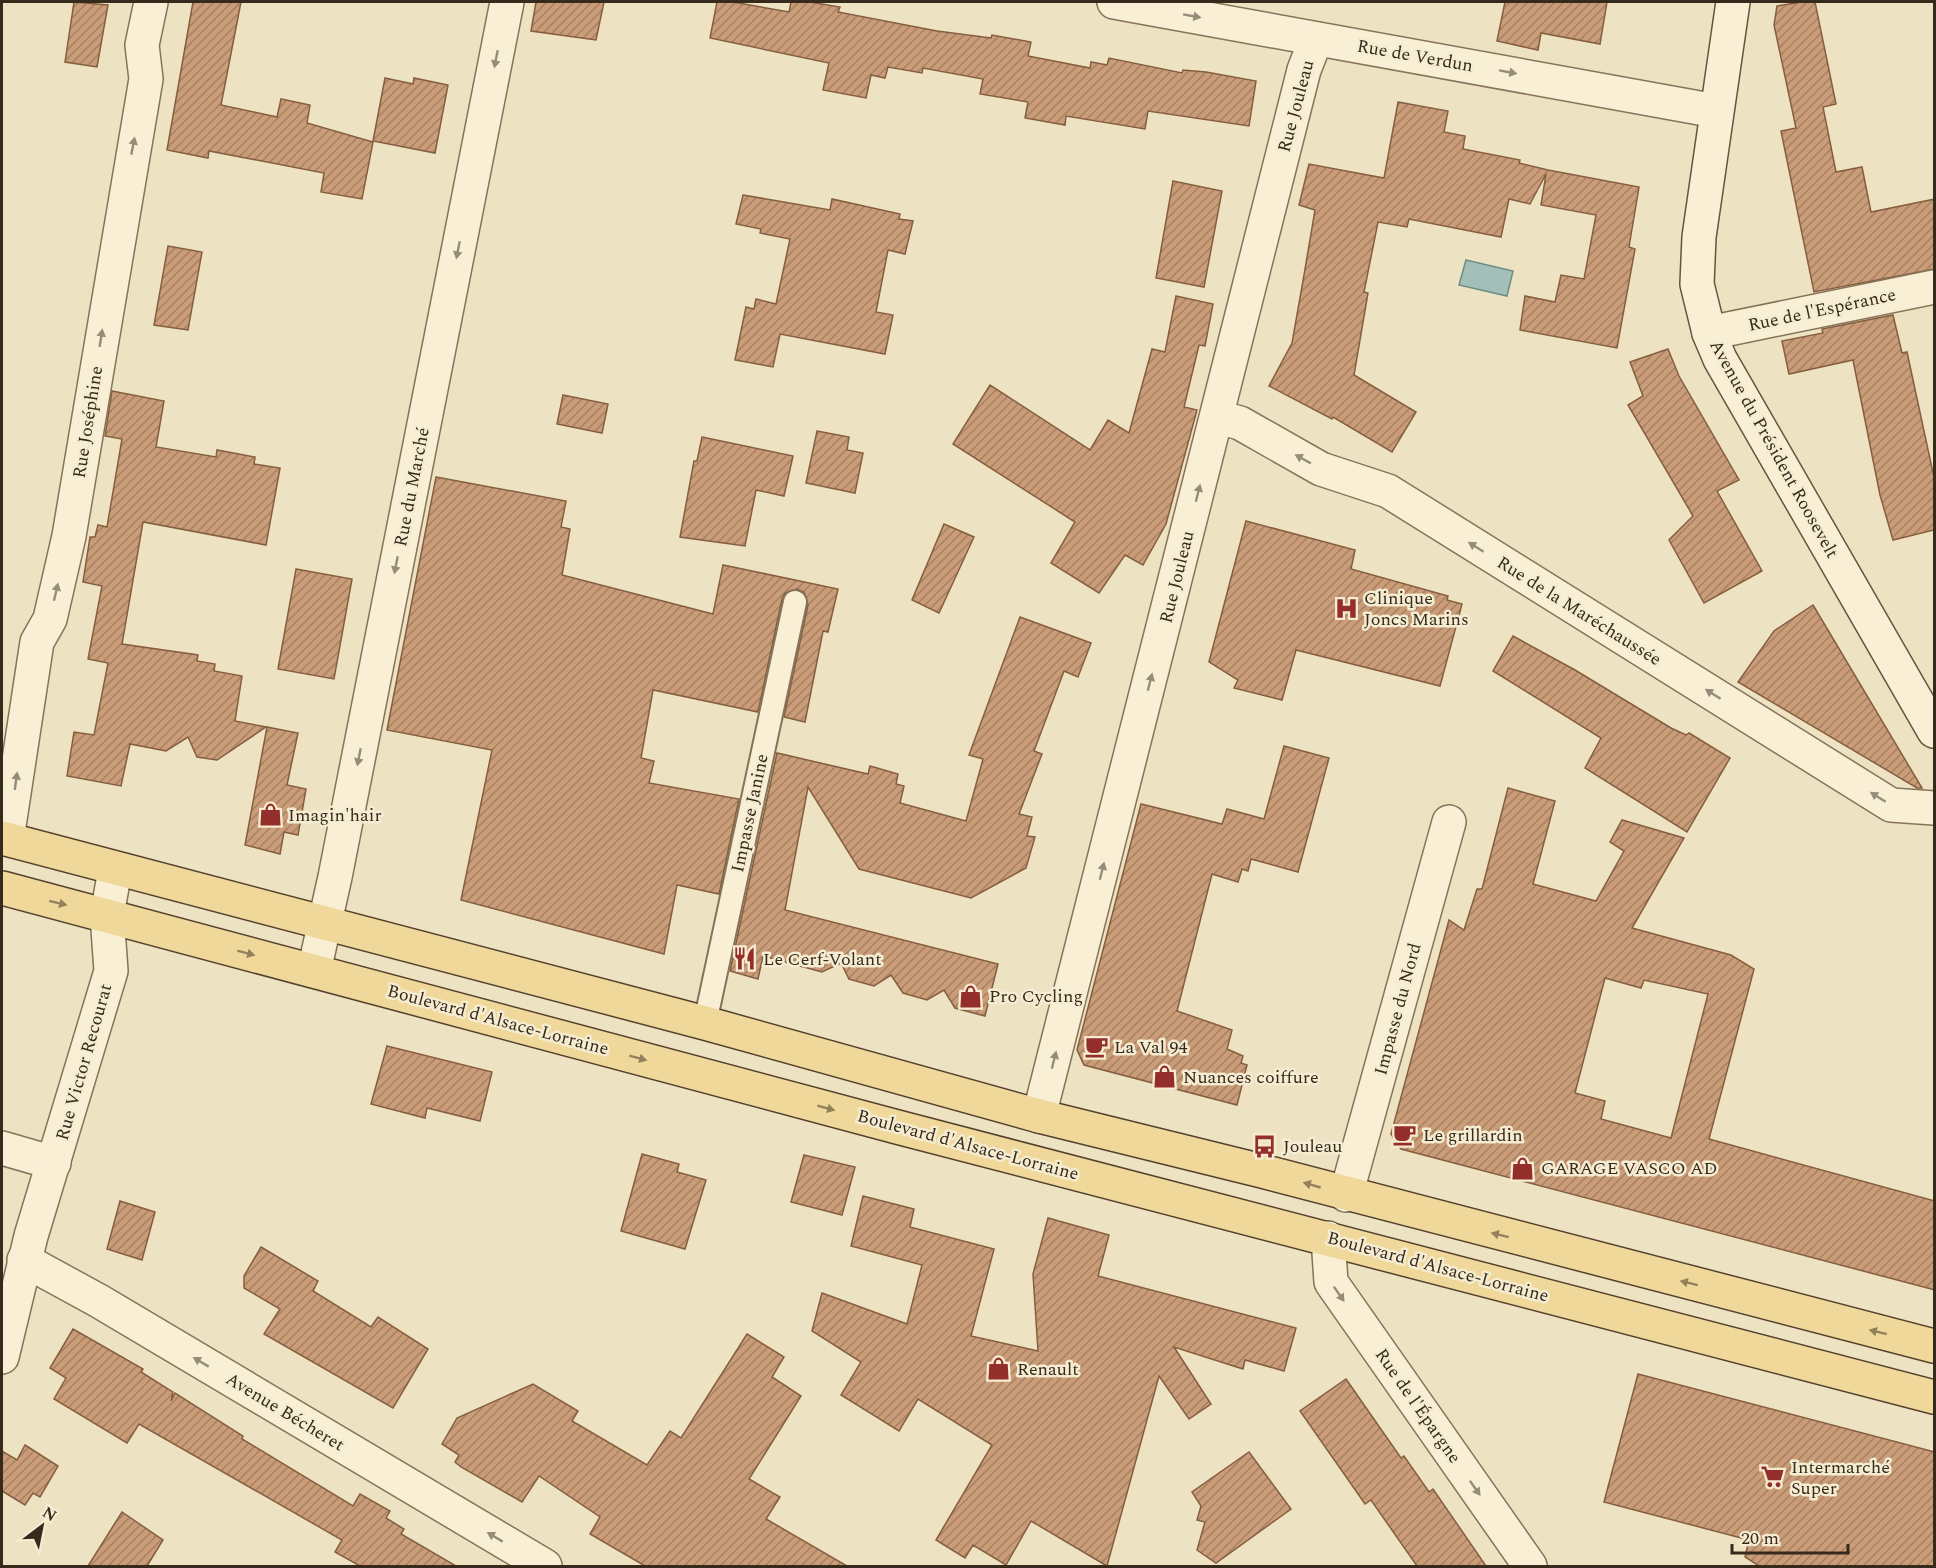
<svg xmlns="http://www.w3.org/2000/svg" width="1936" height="1568" font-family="Spectral,serif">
  <defs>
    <pattern id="building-hatch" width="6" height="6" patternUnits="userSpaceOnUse" patternTransform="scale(1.5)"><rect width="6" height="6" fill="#ca9d78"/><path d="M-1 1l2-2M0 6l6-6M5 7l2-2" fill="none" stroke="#a58062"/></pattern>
  </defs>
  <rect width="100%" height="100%" fill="#ede2c2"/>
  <path fill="#a4bfb8" stroke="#6b8d86" stroke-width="1.5" d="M1466,260L1513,271L1507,296L1459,285Z"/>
  <g fill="url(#building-hatch)" stroke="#855e40" stroke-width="1.5" fill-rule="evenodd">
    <path d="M74,2L108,5L97,67L65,62Z"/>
    <path d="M193,2H241L221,105L277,117L281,99L310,105L307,123L373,142L362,199L321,192L324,173L209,151L208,158L167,150Z"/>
    <path d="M536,2H604L596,40L531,31Z"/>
    <path d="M717,2H733L789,12L791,2H810L840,7L838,12L937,31L991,38L992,35L1031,42L1028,56L1090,68L1091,62L1107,65L1109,58L1182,73L1183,70L1206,72L1256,81L1249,126L1148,111L1145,129L1066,116L1065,125L1025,118L1028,102L980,94L983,79L923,68L922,73L888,67L885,78L871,75L866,98L823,90L829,63L710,38Z"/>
    <path d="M1505,2H1607L1600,44L1541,33L1538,50L1497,41Z"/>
    <path d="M1802,2H1815L1836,104L1823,107L1836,172L1862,167L1871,212L1935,199V269L1814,292L1781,131L1796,128L1774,25L1777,6Z"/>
    <path d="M385,78L413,84L414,78L448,85L435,153L373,141Z"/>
    <path d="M1398,102L1448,111L1444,132L1465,136L1463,149L1520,160L1519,163L1548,170L1639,187L1629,247L1635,249L1617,348L1520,330L1525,296L1555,302L1561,275L1584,279L1596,215L1541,205L1546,174L1530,204L1509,199L1501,237L1409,219L1407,227L1378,222L1364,292L1368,293L1354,375L1416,412L1392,452L1333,417L1332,419L1269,386L1292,343L1303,281L1315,210L1299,205L1309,164L1384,178Z"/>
    <path d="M1173,181L1222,191L1204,287L1156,278Z"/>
    <path d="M743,195L830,210L832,199L900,214L899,219L913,221L905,254L888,250L876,312L893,315L885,354L780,334L773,367L735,360L746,307L754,309L756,299L776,304L790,239L760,233L761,229L736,224Z"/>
    <path d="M168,246L202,252L188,330L154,325Z"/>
    <path d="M1176,296L1213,304L1205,346L1199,345L1184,407L1197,410L1166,524L1143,565L1125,555L1099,593L1051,563L1075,522L953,444L990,385L1090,450L1108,420L1129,433L1152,349L1165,352Z"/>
    <path d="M1893,315L1902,353L1907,352L1935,482L1934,530L1893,540L1880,495L1853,360L1789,374L1782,341L1823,333L1822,329Z"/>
    <path d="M1668,349L1679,376L1739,480L1717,491L1762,571L1704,603L1669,540L1693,516L1628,405L1643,396L1630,362Z"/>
    <path d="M112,391L164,401L156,447L216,457L217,450L255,457L254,464L280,468L266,545L143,522L122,644L198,655L197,661L215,664L214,671L242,676L235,721L266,727L217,760L197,757L188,737L166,751L130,744L121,786L67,776L74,732L94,735L108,663L88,659L102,586L83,582L90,537H95L98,525L107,527L122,439L105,436Z"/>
    <path d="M563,395L608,404L602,433L557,424Z"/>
    <path d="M817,431L849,437L847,450L863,453L855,493L806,483Z"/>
    <path d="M702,437L793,456L784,496L756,490L745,546L680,537L694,461H697Z"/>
    <path d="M436,477L566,501L561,527L570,529L562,575L713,614L723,565L838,589L828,632L823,631L805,722L784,717L808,605L804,592L797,589L785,593L782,599L758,712L653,690L641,758L654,761L649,783L739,799L719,894L677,885L664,954L461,900L492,750L387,730Z"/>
    <path d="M1246,521L1355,550L1351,569L1448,596L1447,600L1462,604L1440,686L1296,650L1282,700L1234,688L1238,680L1209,662Z"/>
    <path d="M944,524L974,537L939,613L912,600Z"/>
    <path d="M296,569L352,579L334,679L278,669Z"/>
    <path d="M1813,605L1922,788H1917L1738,682L1774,631Z"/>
    <path d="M1020,617L1091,643L1078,677L1064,671L1034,751L1042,754L1019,814L1032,817L1027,836L1035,837L1026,868L971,898L859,869L808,787L785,910L998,964L985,1016L955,1008L944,990L927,1000L903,993L891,975L874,986L849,979L841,963L822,972L763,956L758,979L730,971L777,753L868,774L870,766L898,774L896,784L904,786L900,803L966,821L983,759L969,755Z"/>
    <path d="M1513,636L1575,670L1671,728L1686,735L1689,733L1730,758L1687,832L1585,768L1601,738L1493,671Z"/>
    <path d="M267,727L298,733L287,785L306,789L298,835L284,832L280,854L245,845Z"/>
    <path d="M1284,746L1329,758L1298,872L1251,859L1248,871L1242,869L1238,882L1212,874L1177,1011L1232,1030L1227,1049L1243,1056L1241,1063L1247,1065L1237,1105L1084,1065L1077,1050L1141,804L1222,824L1227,809L1264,819Z"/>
    <path d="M1508,788L1555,801L1533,884L1596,901L1624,851L1610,842L1622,820L1684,838L1632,928L1731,955L1754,969L1709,1139L1935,1201V1290L1401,1149L1391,1134L1449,920L1464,930L1477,889H1482ZM1605,978L1641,988L1644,980L1708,994L1671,1138L1601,1119L1605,1101L1575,1093Z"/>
    <path d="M387,1046L492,1072L480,1121L427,1108L425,1118L371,1104Z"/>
    <path d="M642,1154L679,1164L677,1172L706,1180L685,1249L621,1231Z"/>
    <path d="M804,1155L855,1167L842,1215L791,1202Z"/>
    <path d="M863,1196L914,1209L910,1227L994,1249L971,1336L1038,1351L1033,1274L1048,1218L1109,1235L1098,1276L1296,1328L1284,1371L1245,1360L1243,1369L1174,1347L1211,1404L1189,1419L1159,1376L1107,1566L1031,1521L1006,1565L973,1545L965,1558L936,1540L992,1445L918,1399L899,1431L841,1395L861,1362L812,1331L822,1293L907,1324L922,1265L851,1246Z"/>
    <path d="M120,1201L155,1212L142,1260L107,1249Z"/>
    <path d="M261,1247L318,1281L313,1291L371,1327L378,1317L428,1349L393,1408L264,1334L280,1309L244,1288V1276Z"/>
    <path d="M73,1329L143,1369L141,1372L173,1392L171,1401L175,1393L243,1436L242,1439L353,1506L360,1494L390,1511L386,1518L404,1529L401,1534L456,1566H360L335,1552L342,1540L139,1424L127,1443L54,1399L66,1378L50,1368Z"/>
    <path d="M747,1334L784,1357L772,1377L801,1396L749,1479L780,1497L766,1519L847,1566H645L590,1534L600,1517L539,1476L522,1502L461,1467L455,1462L459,1455L442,1444L457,1418L533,1384L578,1411L572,1421L647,1465L670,1431L681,1438Z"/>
    <path d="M1638,1374L1935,1452V1566H1759L1745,1557L1749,1540L1604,1502Z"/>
    <path d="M1346,1379L1401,1458L1404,1456L1429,1492L1433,1489L1486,1566H1417L1371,1500L1365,1504L1300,1411Z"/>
    <path d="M25,1445L58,1466L40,1497L33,1493L25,1505L2,1491V1451L17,1460Z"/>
    <path d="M1249,1452L1291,1509L1216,1563L1197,1550L1205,1522L1197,1520L1201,1506L1192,1492Z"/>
    <path d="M122,1512L163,1540L147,1566H88Z"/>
  </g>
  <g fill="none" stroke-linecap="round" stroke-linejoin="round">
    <defs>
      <path id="lane" d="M705,1023L795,602"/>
      <g id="street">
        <path d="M1114,2L1716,111"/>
        <path d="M1709,333L1934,287"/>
        <path d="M1218,417L1240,423L1321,469L1388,491L1891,805L1934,808"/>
        <path d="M7,839L37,642L50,619L69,536L146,79L142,45L151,2"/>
        <path d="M314,971L335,877L507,2"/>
        <path d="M1039,1116L1304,70L1316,39"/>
        <path d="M2,1148L54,1163"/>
        <path d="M1346,1195L1449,822"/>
        <path d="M1328,1238L1331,1282L1530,1566"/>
        <path d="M24,1260L99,1301L545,1566"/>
        <path d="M2,1357L31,1236L111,971L107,915L115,870"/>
      </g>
      <path id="secondary" d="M1733,2L1699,237L1697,284L1709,333L1720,359L1934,731"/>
      <g id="primary">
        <path d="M2,838L705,1023L1039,1116L1262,1171L1934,1346"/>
        <path d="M2,888L901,1128L1934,1397"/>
      </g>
    </defs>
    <use href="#lane" stroke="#867359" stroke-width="26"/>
    <use href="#street" stroke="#867359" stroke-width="36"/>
    <use href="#secondary" stroke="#68543d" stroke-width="36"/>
    <use href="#primary" stroke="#54412e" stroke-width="36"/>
    <use href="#lane" stroke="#f8efd5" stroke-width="22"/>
    <use href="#street" stroke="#f8efd5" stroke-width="33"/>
    <use href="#secondary" stroke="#f8efd5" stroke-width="33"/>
    <use href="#primary" stroke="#f0d89a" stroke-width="33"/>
  </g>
  <defs><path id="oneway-solid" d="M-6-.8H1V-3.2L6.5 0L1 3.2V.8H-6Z" transform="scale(1.5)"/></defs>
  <g fill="#978c79">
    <use href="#oneway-solid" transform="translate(1192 16) rotate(10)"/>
    <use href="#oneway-solid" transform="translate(496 59) rotate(101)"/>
    <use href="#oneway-solid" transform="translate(1508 72) rotate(10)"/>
    <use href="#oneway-solid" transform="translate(133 146) rotate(-79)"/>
    <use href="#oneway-solid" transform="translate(458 250) rotate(101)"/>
    <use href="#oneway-solid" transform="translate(101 338) rotate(-81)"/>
    <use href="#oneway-solid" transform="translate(1303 459) rotate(-151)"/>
    <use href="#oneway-solid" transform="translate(1198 493) rotate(-76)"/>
    <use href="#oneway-solid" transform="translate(1476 547) rotate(-148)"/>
    <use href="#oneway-solid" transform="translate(396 565) rotate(101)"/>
    <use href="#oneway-solid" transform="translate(56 592) rotate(-77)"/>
    <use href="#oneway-solid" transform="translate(1150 682) rotate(-76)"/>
    <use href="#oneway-solid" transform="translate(1713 694) rotate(-148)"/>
    <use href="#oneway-solid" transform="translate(359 757) rotate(101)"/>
    <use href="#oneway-solid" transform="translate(16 781) rotate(-82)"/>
    <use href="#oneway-solid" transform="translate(1878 797) rotate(-148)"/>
    <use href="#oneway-solid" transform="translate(1102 871) rotate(-76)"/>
    <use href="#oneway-solid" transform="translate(1054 1060) rotate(-76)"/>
    <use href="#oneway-solid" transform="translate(1339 1294) rotate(55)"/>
    <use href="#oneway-solid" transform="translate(201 1362) rotate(-149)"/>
    <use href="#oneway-solid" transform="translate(1475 1488) rotate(55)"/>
    <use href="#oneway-solid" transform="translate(495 1537) rotate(-149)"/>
  </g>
  <g fill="#93815c">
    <use href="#oneway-solid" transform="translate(58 903) rotate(14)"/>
    <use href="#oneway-solid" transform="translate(246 953) rotate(15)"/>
    <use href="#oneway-solid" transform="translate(638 1058) rotate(15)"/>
    <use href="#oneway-solid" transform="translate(826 1108) rotate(15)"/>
    <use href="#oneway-solid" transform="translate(1312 1185) rotate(-164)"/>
    <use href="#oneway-solid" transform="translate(1500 1235) rotate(-166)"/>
    <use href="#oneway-solid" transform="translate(1689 1283) rotate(-166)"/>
    <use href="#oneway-solid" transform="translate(1878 1332) rotate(-166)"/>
  </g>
  <defs>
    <symbol id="hospital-bare" viewBox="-9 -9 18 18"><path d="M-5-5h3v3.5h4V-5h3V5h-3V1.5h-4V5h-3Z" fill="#942e2b" stroke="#f5ecd1" stroke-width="2.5" paint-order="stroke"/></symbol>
    <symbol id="shop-bare" viewBox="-9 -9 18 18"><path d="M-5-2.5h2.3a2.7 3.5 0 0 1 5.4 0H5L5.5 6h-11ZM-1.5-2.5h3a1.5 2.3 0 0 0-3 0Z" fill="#942e2b" stroke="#f5ecd1" stroke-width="2.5" paint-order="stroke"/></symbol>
    <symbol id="restaurant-bare" viewBox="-9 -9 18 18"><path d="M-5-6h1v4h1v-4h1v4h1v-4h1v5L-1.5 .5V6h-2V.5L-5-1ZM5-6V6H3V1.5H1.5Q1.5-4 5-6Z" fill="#942e2b" stroke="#f5ecd1" stroke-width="2.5" paint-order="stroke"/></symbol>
    <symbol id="cafe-bare" viewBox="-9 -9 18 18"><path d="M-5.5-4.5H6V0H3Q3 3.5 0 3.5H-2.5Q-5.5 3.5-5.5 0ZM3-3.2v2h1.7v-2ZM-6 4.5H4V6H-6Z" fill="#942e2b" stroke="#f5ecd1" stroke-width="2.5" paint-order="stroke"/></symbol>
    <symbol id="bus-bare" viewBox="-9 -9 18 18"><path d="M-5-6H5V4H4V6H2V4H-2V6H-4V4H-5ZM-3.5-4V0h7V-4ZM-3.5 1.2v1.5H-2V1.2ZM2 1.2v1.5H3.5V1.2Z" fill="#942e2b" stroke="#f5ecd1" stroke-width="2.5" paint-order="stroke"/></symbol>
    <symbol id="supermarket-bare" viewBox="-9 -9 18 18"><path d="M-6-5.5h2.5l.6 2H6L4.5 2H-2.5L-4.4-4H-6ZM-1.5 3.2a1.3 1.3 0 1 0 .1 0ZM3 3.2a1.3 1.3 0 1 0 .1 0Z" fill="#942e2b" stroke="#f5ecd1" stroke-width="2.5" paint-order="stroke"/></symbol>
  </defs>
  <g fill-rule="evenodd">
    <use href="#hospital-bare" x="1330" y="592" width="33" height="33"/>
    <use href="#shop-bare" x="254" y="798" width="33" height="33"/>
    <use href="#restaurant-bare" x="728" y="942" width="33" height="33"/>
    <use href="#shop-bare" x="954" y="980" width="33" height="33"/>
    <use href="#cafe-bare" x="1080" y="1030" width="33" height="33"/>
    <use href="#shop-bare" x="1148" y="1060" width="33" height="33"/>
    <use href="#cafe-bare" x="1388" y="1118" width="33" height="33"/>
    <use href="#bus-bare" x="1248" y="1130" width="33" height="33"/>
    <use href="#shop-bare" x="1506" y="1152" width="33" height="33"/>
    <use href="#shop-bare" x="982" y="1352" width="33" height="33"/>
    <use href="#supermarket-bare" x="1756" y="1460" width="33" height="33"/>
  </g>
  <g text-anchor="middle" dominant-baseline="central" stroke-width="5" stroke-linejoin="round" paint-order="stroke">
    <g font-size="18" fill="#362a1d" stroke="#f5ecd1">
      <text transform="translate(1415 56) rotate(10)">Rue de Verdun</text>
      <text transform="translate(1296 106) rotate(-75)">Rue Jouleau</text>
      <text transform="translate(1822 310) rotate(-12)">Rue de l'Espérance</text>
      <text transform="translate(88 422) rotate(-81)">Rue Joséphine</text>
      <text transform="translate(1774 449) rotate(61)">Avenue du Président Roosevelt</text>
      <text transform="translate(412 487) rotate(-79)">Rue du Marché</text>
      <text transform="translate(1177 577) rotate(-76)">Rue Jouleau</text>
      <text transform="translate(1579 611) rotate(32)">Rue de la Maréchaussée</text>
      <text transform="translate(750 813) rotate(-78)">Impasse Janine</text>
      <text transform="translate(1398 1009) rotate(-75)">Impasse du Nord</text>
      <text transform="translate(498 1020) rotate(15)">Boulevard d'Alsace-Lorraine</text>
      <text transform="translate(84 1062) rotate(-74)">Rue Victor Recourat</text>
      <text transform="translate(968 1145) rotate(15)">Boulevard d'Alsace-Lorraine</text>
      <text transform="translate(1438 1267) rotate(15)">Boulevard d'Alsace-Lorraine</text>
      <text transform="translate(1418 1406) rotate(55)">Rue de l'Épargne</text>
      <text transform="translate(285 1412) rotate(31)">Avenue Bécheret</text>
    </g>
    <g font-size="18" fill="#362a1d" stroke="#f5ecd1" text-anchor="start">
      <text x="1364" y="598">Clinique<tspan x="1364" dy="21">Joncs Marins</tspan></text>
      <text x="288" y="815">Imagin'hair</text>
      <text x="763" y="959">Le Cerf-Volant</text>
      <text x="989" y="996">Pro Cycling</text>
      <text x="1114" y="1047">La Val 94</text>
      <text x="1183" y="1077">Nuances coiffure</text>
      <text x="1423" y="1135">Le grillardin</text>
      <text x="1283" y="1146">Jouleau</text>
      <text x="1541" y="1168">GARAGE VASCO AD</text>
      <text x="1017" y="1369">Renault</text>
      <text x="1791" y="1467">Intermarché<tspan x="1791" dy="21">Super</tspan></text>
    </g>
  </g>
  <rect width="1936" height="1568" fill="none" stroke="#362a1d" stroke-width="6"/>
  <g transform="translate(42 1526) rotate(32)" stroke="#f5ecd1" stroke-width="4.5" paint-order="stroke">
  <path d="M0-4.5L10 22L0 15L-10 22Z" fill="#362a1d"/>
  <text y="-9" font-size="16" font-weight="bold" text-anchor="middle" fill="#362a1d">N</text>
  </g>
  <path d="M1732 1544v9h116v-9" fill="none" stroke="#362a1d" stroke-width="3"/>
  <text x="1741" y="1544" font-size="18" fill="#362a1d" stroke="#f5ecd1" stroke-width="4.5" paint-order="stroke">20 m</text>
</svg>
